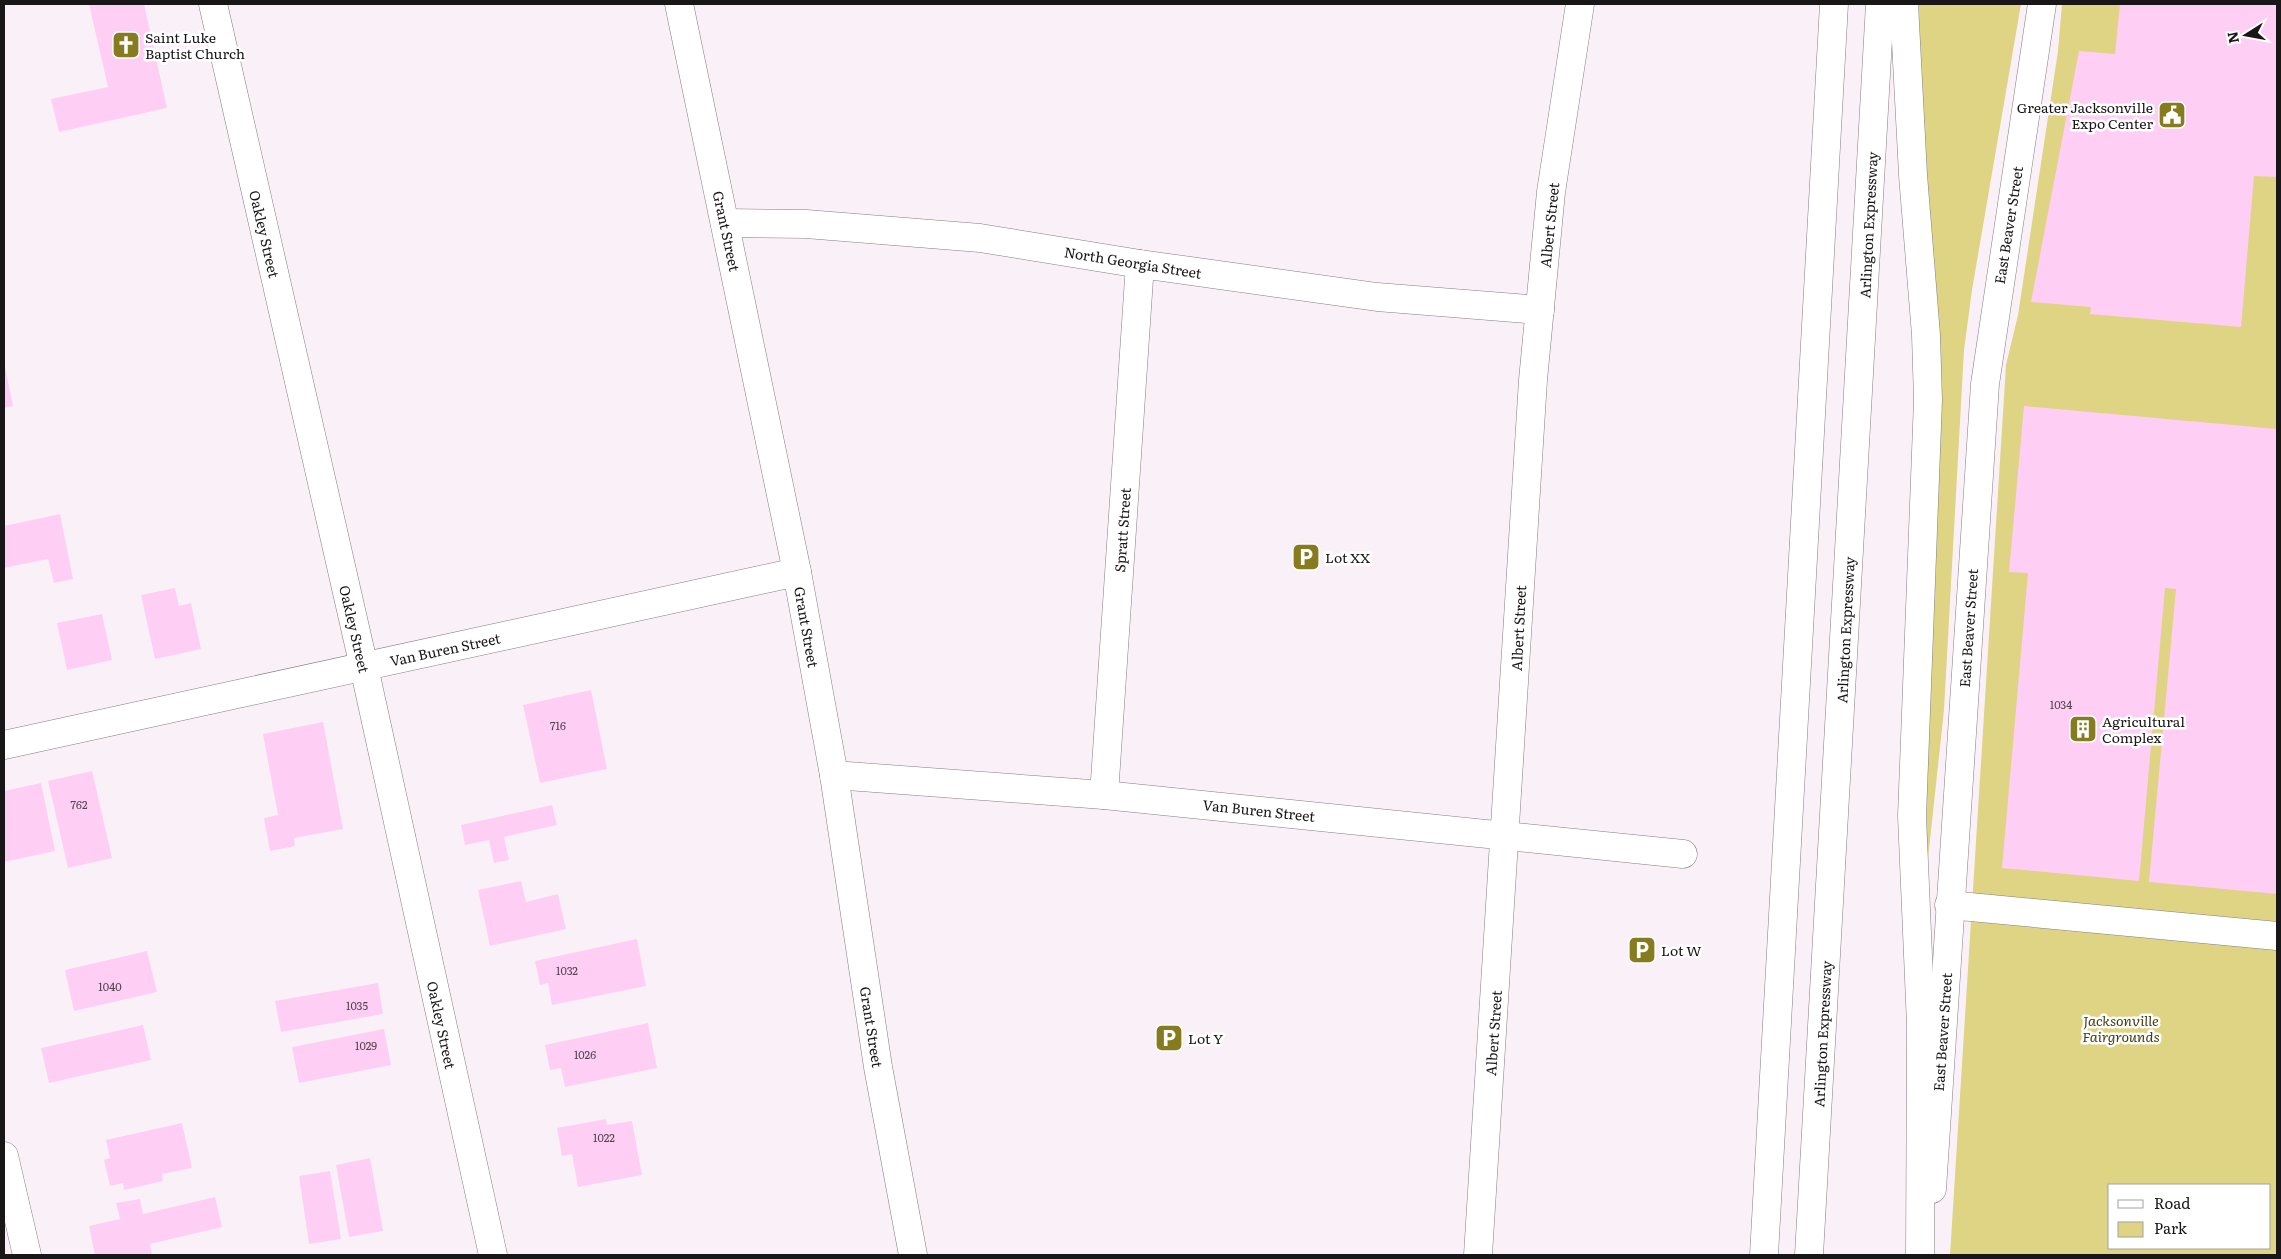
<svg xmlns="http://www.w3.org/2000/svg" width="2281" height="1259" font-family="Literata,serif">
  <rect width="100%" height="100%" fill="#faf1f8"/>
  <g fill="#dfd484" fill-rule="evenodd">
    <path d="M1919,4H2021L1972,290L1964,350L1944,710L1927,868Z"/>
    <path d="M2062,4H2277V1255H1950L2006,365L2018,315L2058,51ZM2110,1185H2270V1248H2110Z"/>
  </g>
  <g fill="#ffcef5">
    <path d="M89,4H144L167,108L59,132L51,99L108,87Z"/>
    <path d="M2120,4H2277V177L2254,176L2241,327L2090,314L2091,307L2031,302L2079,51L2115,54Z"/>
    <path d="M4,362L13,406L4,408Z"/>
    <path d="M2024,406L2277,429V894L2149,882L2176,589L2165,588L2139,881L2002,868L2028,573L2009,572Z"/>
    <path d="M60,514L73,579L54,583L48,559L4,568V526Z"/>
    <path d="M175,588L179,606L191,603L201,649L155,659L141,595Z"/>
    <path d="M102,614L112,660L67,670L57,623Z"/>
    <path d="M591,690L607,769L540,783L523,705Z"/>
    <path d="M323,722L343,829L294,838L295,846L270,851L264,818L278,815L263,734Z"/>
    <path d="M92,771L112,858L68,868L48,781Z"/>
    <path d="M41,783L55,851L4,862V791Z"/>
    <path d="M552,805L557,825L504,837L509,860L494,863L489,840L465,845L461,825Z"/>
    <path d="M521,881L526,902L558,894L566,929L490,946L478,890Z"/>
    <path d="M637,939L646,986L552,1005L548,983L540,985L535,961Z"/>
    <path d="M147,951L157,992L74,1011L65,970Z"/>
    <path d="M378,983L383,1014L281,1032L275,1001Z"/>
    <path d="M648,1023L657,1068L565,1087L561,1068L550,1070L545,1045Z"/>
    <path d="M143,1025L151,1060L49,1083L41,1048Z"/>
    <path d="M384,1029L391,1065L299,1083L292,1047Z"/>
    <path d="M606,1119L607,1125L632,1121L642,1175L578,1187L572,1154L562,1156L557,1128Z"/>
    <path d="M182,1123L192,1168L162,1174L163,1181L124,1190L123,1183L110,1186L104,1160L110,1158L106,1140Z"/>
    <path d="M370,1158L383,1231L349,1237L336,1165Z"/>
    <path d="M330,1171L341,1239L309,1244L299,1176Z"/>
    <path d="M215,1197L222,1227L150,1244L152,1255H95L89,1226L120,1219L116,1203L140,1199L143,1214Z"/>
  </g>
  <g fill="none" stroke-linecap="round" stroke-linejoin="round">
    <defs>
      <g id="minor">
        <path d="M213,4L364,667L493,1255"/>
        <path d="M679,4L797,572L834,775L878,1067L913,1255"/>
        <path d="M725,223L806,224L980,238L1140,264L1377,297L1540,310"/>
        <path d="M4,745L797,572"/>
        <path d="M834,775L1104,795L1683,854"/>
        <path d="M1104,795L1140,264"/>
        <path d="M1949,905L2277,936"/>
        <path d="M4,1156L27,1255"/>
        <path d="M1932,1189L1985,384L2042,4"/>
        <path d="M1478,1255L1533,380L1551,192L1580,4"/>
      </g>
      <g id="highway">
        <path d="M1904,4L1913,175L1926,335L1928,400L1912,816L1921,1025L1920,1255"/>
        <path d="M1764,1255L1834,4"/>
        <path d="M1809,1255L1880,4"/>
      </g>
    </defs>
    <use href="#minor" stroke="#847d82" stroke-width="29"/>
    <use href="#highway" stroke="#847d82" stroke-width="29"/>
    <use href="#minor" stroke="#fff" stroke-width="28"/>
    <use href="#highway" stroke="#fff" stroke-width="28"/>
  </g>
  <defs>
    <symbol id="church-square" viewBox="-11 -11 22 22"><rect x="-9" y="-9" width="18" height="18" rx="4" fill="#877b20" stroke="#fff"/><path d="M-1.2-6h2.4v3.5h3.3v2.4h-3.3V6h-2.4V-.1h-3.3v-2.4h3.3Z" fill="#fff"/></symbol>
    <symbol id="civic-square" viewBox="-11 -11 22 22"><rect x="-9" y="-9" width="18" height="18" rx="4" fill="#877b20" stroke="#fff"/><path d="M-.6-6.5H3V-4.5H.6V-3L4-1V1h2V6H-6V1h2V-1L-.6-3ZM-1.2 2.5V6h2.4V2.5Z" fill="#fff"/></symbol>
    <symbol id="parking-square" viewBox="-11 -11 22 22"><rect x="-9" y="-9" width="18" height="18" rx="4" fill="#877b20" stroke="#fff"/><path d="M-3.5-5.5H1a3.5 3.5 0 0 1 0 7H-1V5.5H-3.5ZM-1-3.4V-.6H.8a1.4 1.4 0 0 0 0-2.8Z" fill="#fff"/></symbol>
    <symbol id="building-square" viewBox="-11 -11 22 22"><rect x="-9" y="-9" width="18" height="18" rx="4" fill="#877b20" stroke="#fff"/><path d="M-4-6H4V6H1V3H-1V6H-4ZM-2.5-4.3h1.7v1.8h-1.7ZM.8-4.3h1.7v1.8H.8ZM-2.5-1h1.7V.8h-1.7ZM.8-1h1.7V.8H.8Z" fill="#fff"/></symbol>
  </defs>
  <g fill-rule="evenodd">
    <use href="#church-square" x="110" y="29" width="32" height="32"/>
    <use href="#civic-square" x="2156" y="99" width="32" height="32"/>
    <use href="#parking-square" x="1290" y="541" width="32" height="32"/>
    <use href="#building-square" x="2067" y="713" width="32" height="32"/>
    <use href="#parking-square" x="1626" y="934" width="32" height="32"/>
    <use href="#parking-square" x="1153" y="1022" width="32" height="32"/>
  </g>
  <g text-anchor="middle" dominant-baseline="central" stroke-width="5" stroke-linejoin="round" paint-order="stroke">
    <g font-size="11" fill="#52444f">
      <text x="2061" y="704">1034</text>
      <text x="558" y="725">716</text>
      <text x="79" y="804">762</text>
      <text x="567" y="970">1032</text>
      <text x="110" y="986">1040</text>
      <text x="357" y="1005">1035</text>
      <text x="366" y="1045">1029</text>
      <text x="585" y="1054">1026</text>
      <text x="604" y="1137">1022</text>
    </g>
    <g font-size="14" fill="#191618" stroke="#fff" text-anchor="start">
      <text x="145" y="37">Saint Luke<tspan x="145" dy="16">Baptist Church</tspan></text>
      <text x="2153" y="107" text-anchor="end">Greater Jacksonville<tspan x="2153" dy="16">Expo Center</tspan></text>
      <text x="1325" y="557">Lot XX</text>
      <text x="2102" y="721">Agricultural<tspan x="2102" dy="16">Complex</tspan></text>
      <text x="1661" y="950">Lot W</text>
      <text x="1188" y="1038">Lot Y</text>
    </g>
    <g font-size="14" fill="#191618" stroke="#fff">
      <text transform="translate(1549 225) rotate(-84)">Albert Street</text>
      <text transform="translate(1868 225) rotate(-87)">Arlington Expressway</text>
      <text transform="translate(2008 225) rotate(-81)">East Beaver Street</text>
      <text transform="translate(727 231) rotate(78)">Grant Street</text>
      <text transform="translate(265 234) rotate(77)">Oakley Street</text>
      <text transform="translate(1133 262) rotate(9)">North Georgia Street</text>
      <text transform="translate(1122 530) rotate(-86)">Spratt Street</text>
      <text transform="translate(807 627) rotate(80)">Grant Street</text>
      <text transform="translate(1518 628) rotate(-87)">Albert Street</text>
      <text transform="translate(1968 628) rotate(-86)">East Beaver Street</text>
      <text transform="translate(355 629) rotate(77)">Oakley Street</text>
      <text transform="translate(1845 630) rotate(-87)">Arlington Expressway</text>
      <text transform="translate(445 649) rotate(-12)">Van Buren Street</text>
      <text transform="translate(1259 810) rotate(6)">Van Buren Street</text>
      <text transform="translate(442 1025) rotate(78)">Oakley Street</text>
      <text transform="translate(872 1027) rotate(81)">Grant Street</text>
      <text transform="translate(1942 1032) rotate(-86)">East Beaver Street</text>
      <text transform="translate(1493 1033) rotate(-86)">Albert Street</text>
      <text transform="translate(1822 1034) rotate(-87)">Arlington Expressway</text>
    </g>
    <g font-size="14" font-style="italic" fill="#433d11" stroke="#fff">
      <text x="2121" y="1020">Jacksonville<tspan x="2121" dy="16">Fairgrounds</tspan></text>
    </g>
  </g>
  <rect width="2281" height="1259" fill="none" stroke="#191618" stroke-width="10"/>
  <rect x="2108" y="1184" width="162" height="65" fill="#ffffff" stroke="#a3a2a3"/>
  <rect x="2118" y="1200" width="25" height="8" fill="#ffffff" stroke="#a3a2a3"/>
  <text x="2154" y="1209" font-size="15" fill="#191618">Road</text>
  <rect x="2118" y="1222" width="25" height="15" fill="#dfd484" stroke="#a3a2a3"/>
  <text x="2154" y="1234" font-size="15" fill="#191618">Park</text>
  <g transform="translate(2246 35) rotate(259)" stroke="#ffffff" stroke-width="4" paint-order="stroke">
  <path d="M0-4L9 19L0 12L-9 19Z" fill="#191618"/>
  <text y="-8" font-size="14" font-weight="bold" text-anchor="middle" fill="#191618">N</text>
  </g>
</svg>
